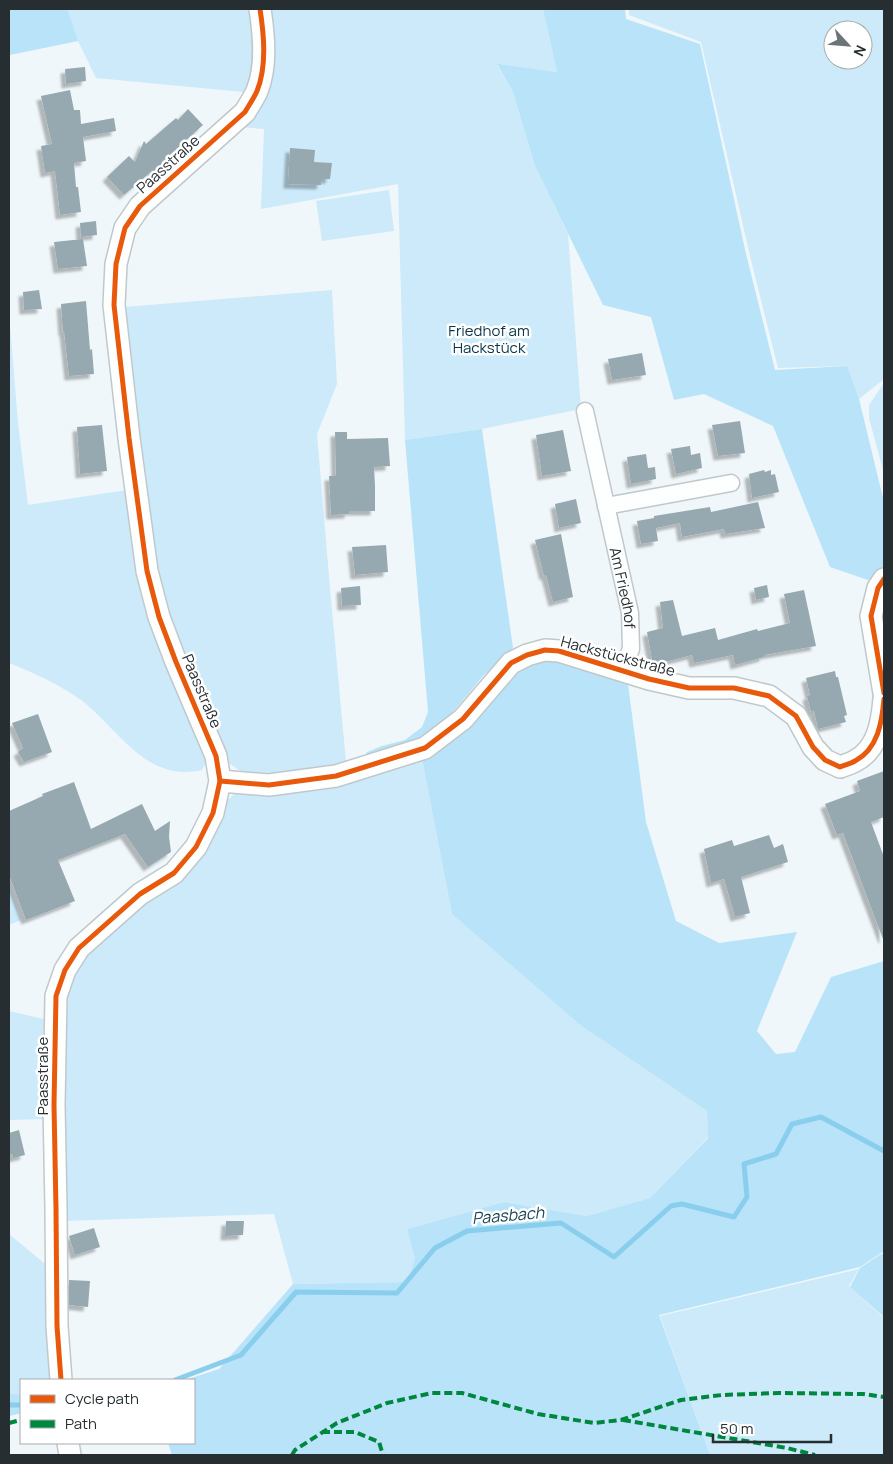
<svg xmlns="http://www.w3.org/2000/svg" width="893" height="1464" font-family="Manrope,sans-serif">
  <defs>
    <filter id="shadow"><feDropShadow dx="-4.5" dy="4.5" stdDeviation="1" flood-color="#0004"/></filter>
  </defs>
  <rect width="100%" height="100%" fill="#f0f7fa"/>
  <g fill="#cceaf9" fill-rule="evenodd">
    <path d="M9,9H251L254,35V78L243,92L96,78L78,41L9,55Z"/>
    <path d="M267,9H543L557,72L497,65L513,92L535,166L568,234L581,409L482,429L405,440L398,184L261,209L264,129L239,127Z"/>
    <path d="M629,9H884V379L859,399L846,366L778,368L751,260L701,42L629,15ZM833,30H863V60H833Z"/>
    <path d="M389,190L394,231L322,241L316,201Z"/>
    <path d="M332,290L337,384L317,434L330,588L346,762L345,766L279,773L242,772L230,764L222,751L166,611L155,563L134,416L124,307Z"/>
    <path d="M9,313L18,423L28,505L127,490L132,543L148,615L208,759L202,770C146,783 119,729 81,700C59,684 34,673 9,663Z"/>
    <path d="M884,383V474L869,418V405Z"/>
    <path d="M422,759L452,914L580,1025L707,1111L708,1137L650,1198L587,1216L504,1202L407,1229L415,1259L407,1282L293,1284L274,1214L65,1221L63,998L82,952L139,904L225,803L236,792Z"/>
    <path d="M9,885L21,920L9,925Z"/>
    <path d="M9,1011L44,1019L43,1034L47,1119L9,1120Z"/>
    <path d="M9,1234L50,1268L54,1380H21V1413L9,1416Z"/>
    <path d="M859,1269L849,1286L884,1318V1455H710L660,1316Z"/>
  </g>
  <g fill="#b8e3f8">
    <path d="M9,9H67L78,41L9,55Z"/>
    <path d="M543,9H625L626,19L700,44L746,254L775,370L847,366L859,399L884,502V569L868,580L830,567L773,426L704,394L674,400L651,317L603,305L535,166L513,92L497,64L557,72Z"/>
    <path d="M482,429L513,648L483,676L438,730L407,746L361,761L367,752L382,746L405,740L422,727L428,712L405,440Z"/>
    <path d="M551,658L628,684L646,822L676,921L719,943L797,932L757,1031L776,1054L795,1052L831,977L884,961V1252L881,1253L860,1267L659,1315L710,1455H172L168,1443H194V1380H185L219,1369L293,1284L407,1282L415,1259L407,1229L504,1202L587,1216L650,1198L708,1138L707,1111L580,1025L452,914L422,759L516,668Z"/>
    <path d="M881,1254H884V1317L850,1287L860,1268Z"/>
    <path d="M9,1394L21,1395V1413L9,1416Z"/>
  </g>
  <g fill="none" stroke-linecap="round" stroke-linejoin="round">
    <g stroke="#8aceee" stroke-width="5">
      <path d="M175,1380L241,1355L296,1292L397,1293L435,1248L467,1231L561,1223L614,1257L671,1206L682,1204L734,1217L747,1197L744,1164L776,1154L792,1124L821,1117L884,1151"/>
      <path d="M9,1405H21"/>
    </g>
  </g>
  <g fill="#96a8b0" filter="url(#shadow)">
    <path d="M85,67L86,81L66,84L65,69Z"/>
    <path d="M70,90L74,110H80L81,124L114,118L116,131L83,137L86,161L74,163L76,187H78L81,212L60,215L55,171L45,173L41,146L52,144L41,96Z"/>
    <path d="M188,109L203,125L163,161L164,163L154,172L153,170L124,195L107,177L129,156L135,162L144,141L146,144L176,118L178,120Z"/>
    <path d="M290,148L315,150L314,162L332,163L330,179H322L321,185L288,184Z"/>
    <path d="M96,221L97,235L81,237L80,223Z"/>
    <path d="M83,239L87,266L58,269L54,242Z"/>
    <path d="M39,290L42,309L24,310L23,292Z"/>
    <path d="M86,301L90,350L92,349L94,374L69,376L64,331L63,332L61,304Z"/>
    <path d="M642,353L646,375L612,380L608,359Z"/>
    <path d="M740,421L745,453L718,456L712,425Z"/>
    <path d="M102,425L107,471L80,474L77,427Z"/>
    <path d="M563,430L571,471L542,476L536,435Z"/>
    <path d="M335,432H347V439L388,438L390,466L374,467L375,486V511H349V514L331,515L329,476H336Z"/>
    <path d="M690,446L691,455L700,453L702,468L676,474L671,449Z"/>
    <path d="M646,454L648,468L655,467L656,479L631,484L627,457Z"/>
    <path d="M764,470L765,472L771,470V475L775,474L779,492L752,498L749,474Z"/>
    <path d="M576,499L581,523L559,528L555,504Z"/>
    <path d="M758,502L765,528L725,534L724,529L682,537L680,523L656,528L658,541L641,544L637,521L654,518V516L710,507L711,512Z"/>
    <path d="M561,534L573,597L553,602L546,575L544,576L535,540Z"/>
    <path d="M386,545L388,572L355,575L352,547Z"/>
    <path d="M767,585L769,597L756,600L754,588Z"/>
    <path d="M360,586L361,605L342,606L341,588Z"/>
    <path d="M804,590L816,646L764,655V657L735,665L733,655L694,663L692,655L653,665L647,632L663,628L660,602L673,600L682,636L715,628L718,640L757,629L758,631L790,623L784,594Z"/>
    <path d="M835,671L836,677H838L847,715L844,716L846,722L818,729L814,711L811,712L807,696L810,695L806,678Z"/>
    <path d="M38,714L52,752L24,762L18,752L23,748L12,723Z"/>
    <path d="M884,771V817L871,822L884,857V939H883L843,833L837,835L825,804L860,791L857,781Z"/>
    <path d="M74,782L91,829L142,804L155,831L170,821L169,837L171,852L148,867L125,834L58,860L75,901L26,920L9,875V811L43,796L42,794Z"/>
    <path d="M769,835L774,848L783,844L788,862L741,877L750,913L735,917L724,879L711,883L704,849L732,840L734,846Z"/>
    <path d="M19,1130L25,1155L13,1158L12,1154L9,1155V1133Z"/>
    <path d="M226,1221H244L243,1235L225,1236Z"/>
    <path d="M94,1228L100,1247L75,1255L69,1236Z"/>
    <path d="M69,1280L90,1281L88,1307L69,1305Z"/>
  </g>
  <g fill="none" stroke-linecap="round" stroke-linejoin="round">
    <defs>
      <g id="minor">
        <path id="s1" d="M585,411L630,613L631,649L622,670"/>
        <path d="M606,506L731,483"/>
      </g>
      <g id="tertiary">
        <path d="M884,579L878,588L871,616L884,693"/>
        <path d="M220,781L269,785L336,776L425,748L463,719L511,663L527,655L545,650L559,651L649,679L689,688H734L769,696L796,716L813,747L825,760L840,767C845,765 850,764 855,761C878,749 882,722 884,699"/>
        <path d="M61,1380L57,1326L56,1209L54,1105L56,996L65,970L79,948L140,894L174,873L196,847L213,813L220,781L216,756L176,662L159,617L147,571L129,438L114,305L116,264L125,228L140,206L245,112C249,105 254,98 257,91C267,66 264,35 260,9"/>
        <path d="M68,1443L70,1455"/>
      </g>
    </defs>
    <use href="#minor" stroke="#c1c8cb" stroke-width="19"/>
    <use href="#tertiary" stroke="#c1c8cb" stroke-width="24"/>
    <use href="#minor" stroke="#fdfefe" stroke-width="16"/>
    <use href="#tertiary" stroke="#fdfefe" stroke-width="21"/>
    <g stroke="#00873e" stroke-width="4" stroke-dasharray="8 4" stroke-linecap="butt">
      <path d="M623,1420L787,1448L815,1455"/>
      <path d="M9,1423L21,1420"/>
      <path d="M322,1432H355L379,1442L383,1455"/>
      <path d="M292,1455L295,1450L337,1423L387,1403L432,1393H462L538,1414L594,1423L621,1420L681,1400L722,1395L779,1393L863,1394L884,1397"/>
    </g>
    <defs>
      <g id="cycleway">
        <path d="M884,579L878,588L871,616L884,693"/>
        <path d="M220,781L269,785L336,776L425,748L463,719L511,663L527,655L545,650L559,651L649,679L689,688H734L769,696L796,716L813,747L825,760L840,767C845,765 850,764 855,761C878,749 882,722 884,699"/>
        <path d="M61,1380L57,1326L56,1209L54,1105L56,996L65,970L79,948L140,894L174,873L196,847L213,813L220,781L216,756L176,662L159,617L147,571L129,438L114,305L116,264L125,228L140,206L245,112C249,105 254,98 257,91C267,66 264,35 260,9"/>
      </g>
    </defs>
    <use href="#cycleway" stroke="#fff" stroke-width="8"/>
    <use href="#cycleway" stroke="#e8590c" stroke-width="5"/>
  </g>
  <g text-anchor="middle" dominant-baseline="central" stroke-width="5" stroke-linejoin="round" paint-order="stroke">
    <g font-size="15" fill="#272e32" stroke="#fff">
      <text transform="translate(168 164) rotate(-42)">Paasstraße</text>
      <text stroke="none"><textPath href="#s1" startOffset="181">Am Friedhof</textPath></text>
      <text transform="translate(618 656) rotate(15)">Hackstückstraße</text>
      <text transform="translate(202 691) rotate(67)">Paasstraße</text>
      <text transform="translate(42 1076) rotate(-90)">Paasstraße</text>
    </g>
    <g font-size="15" fill="#083446" stroke="#fff">
      <text x="489" y="330">Friedhof am<tspan x="489" dy="17">Hackstück</tspan></text>
    </g>
    <g font-size="16" font-style="italic" fill="#1a4356" stroke="#fff">
      <text transform="translate(508 1215) rotate(-5)">Paasbach</text>
    </g>
  </g>
  <rect width="893" height="1464" fill="none" stroke="#272e32" stroke-width="20"/>
  <rect x="20" y="1379" width="175" height="65" fill="#ffffff" stroke="#a9abad"/>
  <rect x="30" y="1395" width="25" height="8" fill="#e8590c" stroke="#a9abad"/>
  <text x="65" y="1404" font-size="15" fill="#272e32">Cycle path</text>
  <rect x="30" y="1420" width="25" height="8" fill="#00873e" stroke="#a9abad"/>
  <text x="65" y="1429" font-size="15" fill="#272e32">Path</text>
  <g transform="translate(848 45) rotate(116)"><circle r="24" fill="#ffffff" stroke="#a9abad"/>
  <path d="M0-4L9 19L0 12L-9 19Z" fill="#6d7478"/>
  <text y="-8" font-size="14" font-weight="bold" text-anchor="middle" fill="#272e32">N</text>
  </g>
  <path d="M713 1434v8h118v-8" fill="none" stroke="#272e32" stroke-width="2.5"/>
  <text x="720" y="1434" font-size="15" fill="#272e32" stroke="#ffffff" stroke-width="4" paint-order="stroke">50 m</text>
</svg>
